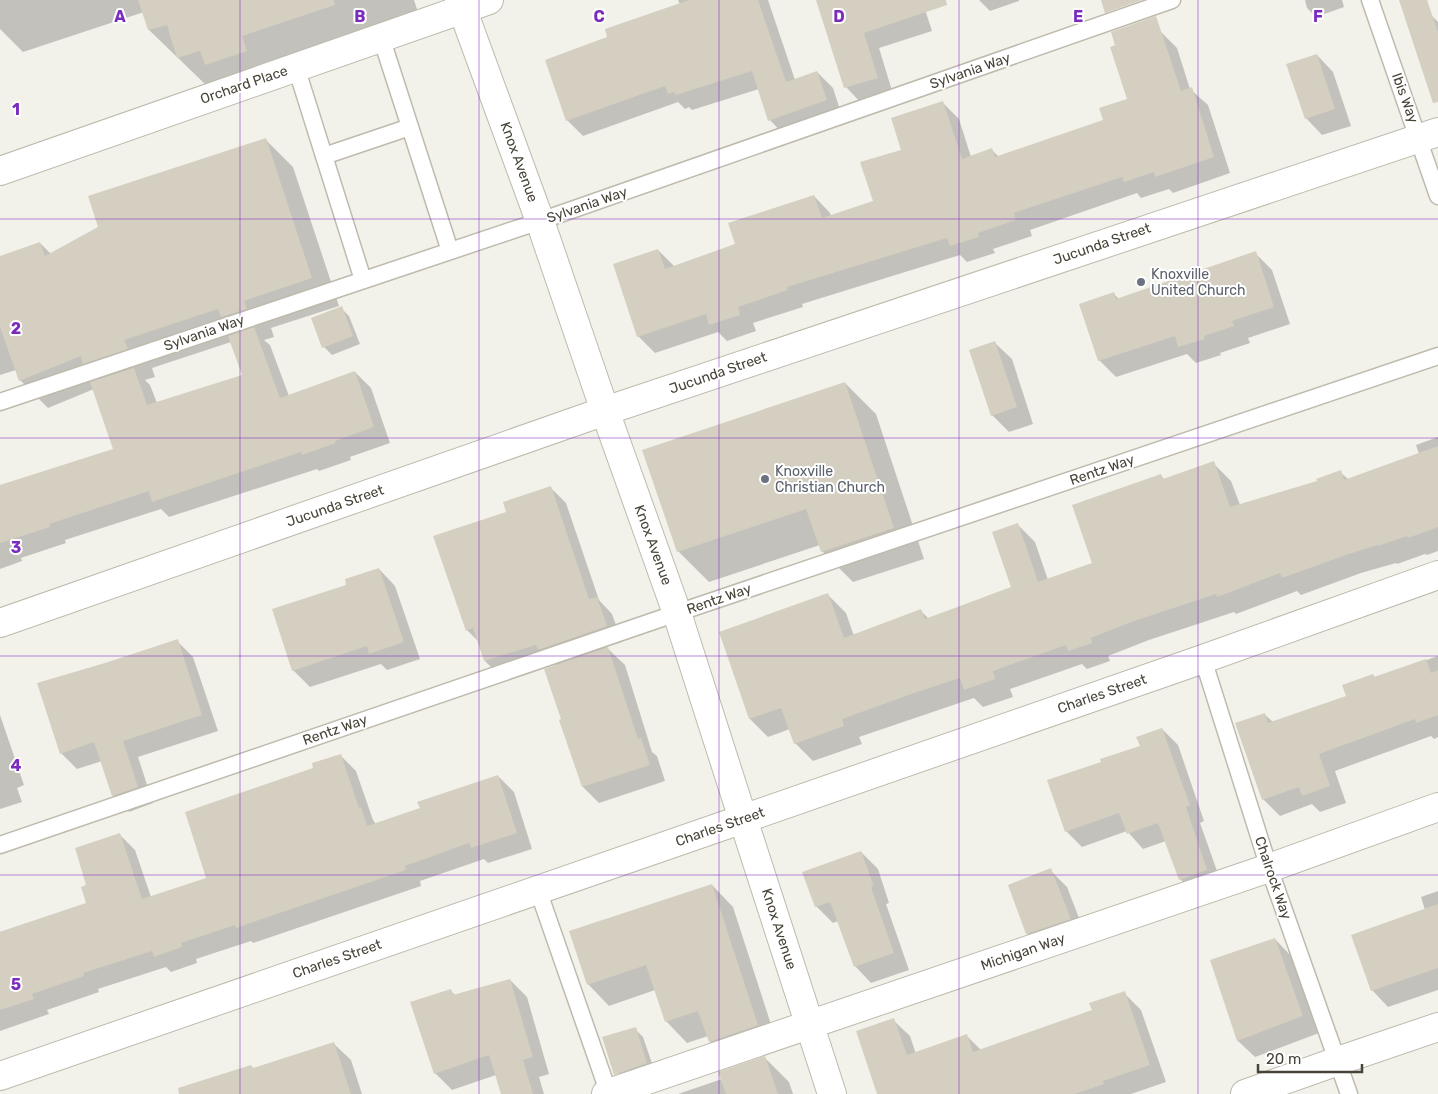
<svg xmlns="http://www.w3.org/2000/svg" width="1438" height="1094" font-family="Rubik,sans-serif">
  <rect width="100%" height="100%" fill="#f3f2ea"/>
  <g fill="#0003" fill-rule="evenodd">
    <path d="M0,0H414L419,15L207,86L149,30L144,12L23,52L0,29Z"/>
    <path d="M678,0H768L795,80L817,72L833,88L842,116L785,136L770,120L759,89L692,110L689,107L685,109L678,102L583,136L567,120L609,38L680,4Z"/>
    <path d="M817,0H922L932,31L879,48L893,94L861,103L846,87Z"/>
    <path d="M979,0H1019V1L990,11Z"/>
    <path d="M1305,0H1342L1344,7L1316,17L1307,8Z"/>
    <path d="M1432,16L1438,22V93Z"/>
    <path d="M1161,32L1177,48L1190,89L1208,105L1230,173L1173,193L1169,189L1141,198L1137,193L1030,230L1032,236L993,249L995,253L967,262L960,255L802,304L803,307L753,323L756,331L727,341L718,332L655,353L638,336L658,250L675,267L737,245L814,196L830,213L831,216L874,202L902,151L942,102L959,119L971,157L992,150L999,157L1105,120L1129,100Z"/>
    <path d="M1317,55L1333,72L1351,126L1322,135L1306,118Z"/>
    <path d="M265,139L293,167L339,306L271,328L274,337L264,340L270,345L289,396L355,372L371,388L390,443L350,457L351,460L319,471L317,469L169,517L161,509L65,540L66,543L21,558L22,561L0,569V505L115,450L94,389L48,408L20,380L16,370L0,375V258L40,243L51,254ZM231,342L244,375L157,403L150,385L145,380L155,377L152,368Z"/>
    <path d="M1255,253L1272,270L1290,324L1248,338L1250,343L1220,353L1221,355L1196,363L1187,354L1116,377L1099,360L1114,294L1119,299Z"/>
    <path d="M341,308L349,316L360,344L332,355L324,347Z"/>
    <path d="M995,343L1012,359L1033,424L1009,432L992,415Z"/>
    <path d="M845,383L876,414L924,559L853,582L822,551L820,545L709,582L678,551Z"/>
    <path d="M1438,437V551L1427,555L1425,554L1397,564L1396,563L1361,573L1301,595L1297,591L1236,614L1234,612L1149,640L1108,656L1110,661L1087,669L1082,664L1010,689L1013,697L983,707L974,698L859,737L862,744L813,761L795,743L790,729L768,737L750,719L720,633L828,595L846,613L854,636L921,611L929,619L1012,588L1017,524L1035,542L1048,580L1094,564L1161,476L1165,480L1213,463L1231,481L1240,505L1318,482L1340,472L1348,479L1419,454L1416,445Z"/>
    <path d="M551,488L566,503L599,600L612,614L622,642L606,647L625,665L652,752L657,756L665,781L599,803L583,787L562,720L556,666L550,661L500,676L485,661L479,642L467,630L507,512Z"/>
    <path d="M379,569L395,586L420,659L387,670L381,664L310,687L293,670L348,585Z"/>
    <path d="M177,641L193,657L218,731L138,757L153,803L129,812L113,795L102,761L77,769L61,753L105,664Z"/>
    <path d="M1438,656V737L1434,739L1431,736L1335,771L1346,803L1320,812L1312,804L1280,816L1263,799L1264,714L1273,722L1347,697L1373,675L1376,678Z"/>
    <path d="M0,715L24,785L17,788L22,802L0,809Z"/>
    <path d="M1162,729L1178,745L1204,821L1200,823L1222,885L1196,895L1180,879L1166,841L1143,849L1127,831L1082,847L1066,831L1103,763L1141,747Z"/>
    <path d="M340,755L356,771L373,820L376,824L421,809L498,776L514,792L532,849L488,863L484,859L420,881L421,886L253,943L251,941L196,959L197,963L171,972L166,967L98,989L99,992L47,1010L49,1014L0,1031V932L88,903V886L119,834L135,850L151,897L208,878L315,769Z"/>
    <path d="M861,852L878,869L889,903L886,904L909,970L871,983L855,966L838,921L833,923L816,906Z"/>
    <path d="M1050,870L1067,887L1086,936L1044,950L1027,933Z"/>
    <path d="M712,885L733,907L778,1046L731,1063L710,1042L708,1036L687,1043L666,1021L655,990L609,1006L588,984Z"/>
    <path d="M1438,891V990L1388,1007L1372,990L1425,910L1421,897Z"/>
    <path d="M1275,939L1291,956L1319,1033L1255,1057L1238,1041L1212,961Z"/>
    <path d="M510,980L527,997L549,1074L539,1077L544,1094H502L496,1075L452,1090L435,1073L450,990L456,996Z"/>
    <path d="M1124,993L1141,1010L1166,1082L1131,1094H878L893,1020L910,1036L916,1054L967,1036L981,1050L1093,1011Z"/>
    <path d="M635,1029L643,1037L655,1072L621,1076L613,1068Z"/>
    <path d="M334,1044L351,1060L362,1094H225L251,1066L254,1069Z"/>
    <path d="M765,1058L789,1082L793,1094H678L722,1079Z"/>
  </g>
  <g fill="#d4cfc0">
    <path d="M138,0H334L335,5L242,36L247,51L205,65L200,51L177,58L167,25L148,30Z"/>
    <path d="M689,0H758L786,82L817,71L827,100L768,121L752,71L676,95L674,92L668,94L665,86L566,121L545,60L607,37L605,29Z"/>
    <path d="M816,0H946L947,5L864,33L878,78L844,88Z"/>
    <path d="M1101,0H1142L1105,13Z"/>
    <path d="M1399,0H1427L1438,32V102L1433,103Z"/>
    <path d="M1156,16L1181,91L1192,87L1214,157L1155,177L1154,172L1124,182L1122,177L1014,213L1016,220L978,233L979,237L950,246L947,238L787,287L788,290L738,307L740,315L709,325L706,314L637,337L613,264L658,249L665,269L735,244L728,223L814,195L822,218L873,201L860,162L901,150L891,118L943,101L962,159L992,148L995,157L1103,120L1099,108L1127,99L1110,47L1115,45L1111,32Z"/>
    <path d="M1317,54L1335,109L1305,119L1286,64Z"/>
    <path d="M266,138L312,278L244,301L247,309L221,317L218,309L124,340L128,349L83,364L81,356L19,381L0,327V256L40,242L45,256L98,227L88,196Z"/>
    <path d="M1256,251L1274,307L1232,321L1234,326L1204,336L1205,339L1178,347L1175,336L1098,361L1079,304L1114,292L1116,299Z"/>
    <path d="M342,306L353,336L322,348L311,318Z"/>
    <path d="M254,327L280,398L355,371L374,427L335,441L336,443L302,455L301,452L152,502L149,491L49,524L50,527L0,543V485L113,449L90,382L134,368L147,405L242,375L228,336Z"/>
    <path d="M995,341L1017,407L991,416L969,350Z"/>
    <path d="M845,382L894,528L821,552L806,509L677,552L642,450Z"/>
    <path d="M1438,446V527L1408,538L1407,536L1378,546L1377,545L1343,556L1282,578L1280,573L1217,597L1216,594L1131,622L1091,638L1092,643L1068,651L1066,645L993,671L995,679L964,690L960,678L917,692L842,719L844,726L794,744L781,708L749,719L719,632L828,593L844,638L921,609L925,619L1011,587L992,532L1018,523L1038,582L1092,563L1072,505L1161,474L1163,479L1214,461L1230,507L1317,481L1316,479L1341,470L1344,480Z"/>
    <path d="M551,486L589,599L597,597L607,626L538,650L536,645L484,661L473,628L466,631L433,536L506,512L503,502Z"/>
    <path d="M379,568L404,642L369,654L367,646L292,671L272,609L346,585L345,579Z"/>
    <path d="M178,639L202,715L123,741L138,787L112,796L94,742L60,754L37,683L105,663Z"/>
    <path d="M608,647L638,739L641,738L650,765L582,787L559,720L561,719L544,669Z"/>
    <path d="M1426,659L1431,673L1438,670V715L1416,723L1415,719L1319,754L1330,786L1302,796L1299,787L1262,800L1235,723L1265,713L1268,723L1346,696L1342,685L1373,674L1374,677Z"/>
    <path d="M1162,728L1190,805L1186,807L1207,870L1179,880L1158,823L1127,834L1119,813L1065,832L1047,780L1101,762L1100,759L1140,746L1136,737Z"/>
    <path d="M341,754L359,808L361,807L367,826L420,808L417,802L498,775L517,833L471,848L469,843L405,866L406,870L236,928L235,925L181,943L182,947L154,957L152,951L83,973L84,976L32,994L34,999L0,1010V932L86,903L81,887L86,885L75,848L120,833L142,899L206,878L185,812L313,768L312,763Z"/>
    <path d="M861,851L874,886L871,887L894,953L854,967L830,902L815,907L802,872Z"/>
    <path d="M1051,868L1071,919L1026,934L1008,885Z"/>
    <path d="M712,884L758,1025L709,1042L698,1011L665,1022L646,965L587,985L569,931Z"/>
    <path d="M1438,904V968L1371,991L1351,935Z"/>
    <path d="M1275,938L1303,1016L1237,1041L1210,960Z"/>
    <path d="M510,979L533,1057L523,1060L533,1094H501L489,1055L434,1074L410,1002L451,989L453,995Z"/>
    <path d="M1125,991L1150,1065L1103,1081L1104,1084L1075,1094H877L856,1031L894,1018L907,1055L967,1034L973,1052L1092,1010L1089,1003Z"/>
    <path d="M636,1027L647,1063L614,1075L602,1037Z"/>
    <path d="M334,1042L351,1094H179L178,1088L251,1065L253,1068Z"/>
    <path d="M765,1056L778,1094H726L718,1072Z"/>
  </g>
  <g fill="none" stroke-linecap="round" stroke-linejoin="round">
    <defs>
      <g id="service">
        <path d="M1370,0L1438,196"/>
        <path d="M381,37L450,251"/>
        <path d="M296,67L363,280"/>
        <path d="M324,156L410,127"/>
        <path d="M0,402L540,221L1172,0"/>
        <path d="M1203,659L1269,868L1349,1094"/>
        <path d="M0,845L677,613L1438,356"/>
        <path d="M538,890L609,1094"/>
      </g>
      <g id="minor">
        <path d="M459,0L540,221L605,411L677,613L743,819L1203,659L1438,575"/>
        <path d="M0,171L489,0"/>
        <path d="M0,623L605,411L1438,132"/>
        <path d="M606,1094L1269,868L1438,807"/>
        <path d="M1245,1094L1338,1061L1438,1027"/>
      </g>
      <path id="tertiary" d="M0,1076L743,819L832,1094"/>
    </defs>
    <use href="#service" stroke="#bebaad" stroke-width="19"/>
    <use href="#minor" stroke="#bebaad" stroke-width="30"/>
    <use href="#tertiary" stroke="#bebaad" stroke-width="30"/>
    <use href="#service" stroke="#fff" stroke-width="16"/>
    <use href="#minor" stroke="#fff" stroke-width="28"/>
    <use href="#tertiary" stroke="#fff" stroke-width="28"/>
  </g>
  <path fill="none" stroke="#7b2cbf" stroke-width="1" stroke-opacity="0.55" d="M240,0V1094M479,0V1094M719,0V1094M959,0V1094M1198,0V1094M0,219H1438M0,438H1438M0,656H1438M0,875H1438"/>
  <g fill="#6b7280" stroke="#fff" stroke-width="2">
    <circle cx="1141" cy="282" r="5"/>
    <circle cx="765" cy="479" r="5"/>
  </g>
  <g text-anchor="middle" dominant-baseline="central" stroke-width="4" stroke-linejoin="round" paint-order="stroke">
    <g font-size="14" fill="#474338" stroke="#fff">
      <text transform="translate(970 71) rotate(-19)">Sylvania Way</text>
      <text transform="translate(244 85) rotate(-19)">Orchard Place</text>
      <text transform="translate(1405 98) rotate(70)">Ibis Way</text>
      <text transform="translate(519 162) rotate(70)">Knox Avenue</text>
      <text transform="translate(587 205) rotate(-19)">Sylvania Way</text>
      <text transform="translate(1102 244) rotate(-19)">Jucunda Street</text>
      <text transform="translate(204 333) rotate(-19)">Sylvania Way</text>
      <text transform="translate(718 373) rotate(-19)">Jucunda Street</text>
      <text transform="translate(1102 470) rotate(-19)">Rentz Way</text>
      <text transform="translate(335 506) rotate(-19)">Jucunda Street</text>
      <text transform="translate(653 545) rotate(70)">Knox Avenue</text>
      <text transform="translate(719 599) rotate(-19)">Rentz Way</text>
      <text transform="translate(1102 694) rotate(-19)">Charles Street</text>
      <text transform="translate(335 730) rotate(-19)">Rentz Way</text>
      <text transform="translate(720 827) rotate(-19)">Charles Street</text>
      <text transform="translate(1273 878) rotate(71)">Chalrock Way</text>
      <text transform="translate(779 929) rotate(72)">Knox Avenue</text>
      <text transform="translate(1023 952) rotate(-19)">Michigan Way</text>
      <text transform="translate(337 959) rotate(-19)">Charles Street</text>
    </g>
    <g font-size="14" fill="#5b616d" stroke="#fff" text-anchor="start">
      <text x="1151" y="274">Knoxville<tspan x="1151" dy="16">United Church</tspan></text>
      <text x="775" y="471">Knoxville<tspan x="775" dy="16">Christian Church</tspan></text>
    </g>
  </g>
  <g font-size="16" text-anchor="middle" font-weight="bold" fill="#7b2cbf" stroke="#fff" stroke-width="4" stroke-linejoin="round" paint-order="stroke">
    <text x="120" y="22">A</text>
    <text x="360" y="22">B</text>
    <text x="599" y="22">C</text>
    <text x="839" y="22">D</text>
    <text x="1078" y="22">E</text>
    <text x="1318" y="22">F</text>
    <text x="16" y="115">1</text>
    <text x="16" y="334">2</text>
    <text x="16" y="553">3</text>
    <text x="16" y="771">4</text>
    <text x="16" y="990">5</text>
  </g>
  <path d="M1258 1064v8h104v-8" fill="none" stroke="#474338" stroke-width="2.5"/>
  <text x="1266" y="1064" font-size="15" fill="#474338" stroke="#ffffff" stroke-width="4" paint-order="stroke">20 m</text>
</svg>
